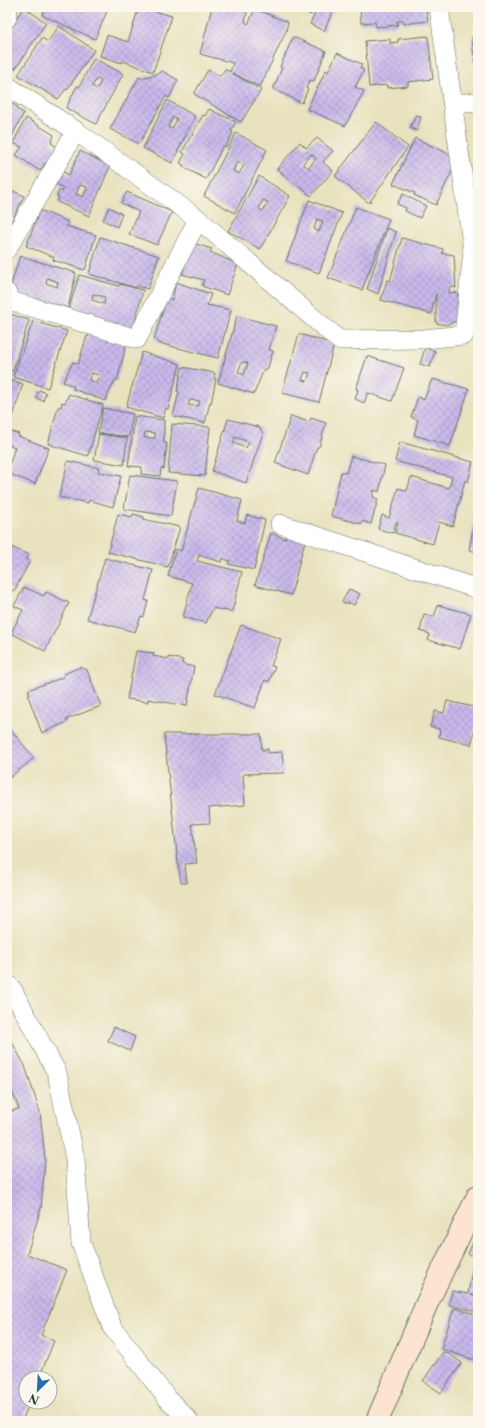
<svg xmlns="http://www.w3.org/2000/svg" width="485" height="1428" font-family="'Libre Caslon Text',serif">
  <defs>
    <pattern id="building-cross-hatch" width="8" height="8" patternUnits="userSpaceOnUse"><rect width="8" height="8" fill="#cab9ec"/><path d="M0 0l8 8M0 8l8-8" fill="none" stroke="#a398c0"/></pattern>
  </defs>
  <rect width="100%" height="100%" fill="#fbf7ec"/>
  <filter id="ink" filterUnits="userSpaceOnUse"><feTurbulence type="fractalNoise" baseFrequency=".025" numOctaves="2"/><feDisplacementMap in="SourceGraphic" scale="8" xChannelSelector="R" yChannelSelector="G"/><feConvolveMatrix kernelMatrix="1 2 1 2 8 2 1 2 1" color-interpolation-filters="sRGB"/></filter>
  <filter id="wash" filterUnits="userSpaceOnUse"><feTurbulence type="fractalNoise" baseFrequency=".012" numOctaves="4" result="noise"/><feDisplacementMap in="SourceGraphic" scale="16" xChannelSelector="R" yChannelSelector="G"/><feGaussianBlur stdDeviation="0.9" result="paint"/><feColorMatrix in="noise" values="0 0 0 0 0 0 0 0 0 0 0 0 0 0 0 0 0 1.4 0 .05"/><feComposite in="paint" operator="in"/></filter>
  <g filter="url(#wash)">
    <rect width="100%" height="100%" fill="#e9e2bf"/>
    <g id="blocks">
      <g fill="url(#building-cross-hatch)" fill-rule="evenodd">
        <path d="M24,7L46,23L15,69L7,64V23L16,19Z"/>
        <path d="M46,7H105L108,9L95,39L42,15Z"/>
        <path d="M139,7L172,16L153,72L123,61L122,63L100,56L107,35L128,42Z"/>
        <path d="M212,7H248L245,22L248,24L255,9L288,22L286,31L260,87L232,73L261,90L241,122L194,94L208,70L220,76L225,69L230,72L233,63L200,54Z"/>
        <path d="M296,7H315L311,15Z"/>
        <path d="M318,7H329L334,9L324,31L310,24Z"/>
        <path d="M360,7H426L428,21L403,24V21H397L398,25L376,27L375,22L361,23Z"/>
        <path d="M59,26L94,50L67,90L66,89L58,99L18,75L42,38L48,42Z"/>
        <path d="M428,36L433,79L408,82V86L387,88V85L369,87L365,41L390,39V43L398,42V39Z"/>
        <path d="M293,37L326,51L314,81L310,80L306,88L308,89L302,103L273,89L282,68L280,67Z"/>
        <path d="M472,37H478V80H477L475,61L474,62Z"/>
        <path d="M337,53L362,64L360,68L364,70L355,87L364,91L345,126L307,109L326,70L328,72Z"/>
        <path d="M94,58L123,74L96,124L66,108L77,86L79,87ZM97,79L101,81L97,89L92,86Z"/>
        <path d="M162,71L178,80L169,98L166,96L139,144L110,129L139,77L142,78L160,73Z"/>
        <path d="M167,100L195,116L172,163L143,148ZM173,117L177,119L172,129L168,127Z"/>
        <path d="M7,101L18,107L16,109L24,113L12,136L9,134L7,137Z"/>
        <path d="M209,109L236,122L231,131L233,132L226,147L223,146L206,179L183,167L184,165L180,163L185,154L182,152L203,115L205,116Z"/>
        <path d="M416,115L421,117L417,131L410,128Z"/>
        <path d="M26,118L54,135L51,143L57,147L47,164L45,163L40,171L16,155L22,147L13,143Z"/>
        <path d="M376,122L408,147L369,203L335,176Z"/>
        <path d="M236,133L267,150L235,213L204,196ZM237,161L244,165L239,174L233,171Z"/>
        <path d="M317,138L333,151L323,162L333,171L311,196L277,169L300,142L306,148ZM311,154L316,158L309,168L303,164Z"/>
        <path d="M415,138L458,158L436,205L414,195L415,193L393,184Z"/>
        <path d="M80,151L110,166L89,216L57,202L59,197H57L59,190L62,192L63,188L56,184L62,171L69,175ZM80,185L87,187L83,197L76,194Z"/>
        <path d="M259,176L290,196L260,249L228,231ZM263,200L268,202L263,211L259,209Z"/>
        <path d="M7,188L24,196L7,231Z"/>
        <path d="M127,192L172,212L157,245L129,234L139,212L121,203Z"/>
        <path d="M403,194L426,206L420,218L405,211L406,208L397,204Z"/>
        <path d="M309,200L342,213L319,273L286,261ZM317,219L323,221L319,232L314,229Z"/>
        <path d="M109,207L122,214L117,227L103,220Z"/>
        <path d="M356,207L389,219L362,290L328,278Z"/>
        <path d="M40,210L68,222L66,226L96,235L85,270L53,260L54,257L26,246Z"/>
        <path d="M387,228L396,232L378,294L367,289Z"/>
        <path d="M100,237L159,256L148,289L137,286L136,288L89,274Z"/>
        <path d="M402,238L443,249L442,253L454,255L456,288L450,286L449,293L456,292L458,294V320L446,325L436,323V294L431,314L381,300L387,280L390,281Z"/>
        <path d="M193,243L212,249L210,252L238,264L227,295L202,286L204,280L182,274Z"/>
        <path d="M20,256L76,273L68,308L9,291ZM47,278L58,282L57,287L46,283Z"/>
        <path d="M79,275L119,286L120,284L143,290L133,329L68,312ZM93,294L105,297L104,304L92,300Z"/>
        <path d="M176,282L211,294L207,305L231,310L218,358L158,343V341L154,339L167,298L172,300Z"/>
        <path d="M7,313L29,320L13,371L7,369Z"/>
        <path d="M237,316L276,326L269,350L273,351L267,370L264,369L254,394L218,383ZM242,362L248,363L244,375L238,372Z"/>
        <path d="M33,321L67,331L48,388L13,377Z"/>
        <path d="M90,333L126,345L117,381L115,380L105,401L73,389L74,386L63,382L73,362L78,364L87,336L88,337ZM91,373L99,375L96,383L89,380Z"/>
        <path d="M299,334L334,344L319,402L282,393ZM305,372L310,373L307,381L302,380Z"/>
        <path d="M425,348L435,351L430,367L420,364Z"/>
        <path d="M142,352L180,364L168,409L166,408L163,418L126,407Z"/>
        <path d="M367,356L404,368L392,401L368,393L364,403L355,399L358,390L356,389Z"/>
        <path d="M182,367L215,373L214,379H216L211,403L210,402L205,423L173,416L179,392L177,391ZM190,400L200,401L198,406L188,405Z"/>
        <path d="M7,379L23,384L12,418L7,417Z"/>
        <path d="M432,379L469,389L450,446L414,435L418,420L411,417L418,397L424,400Z"/>
        <path d="M39,390L46,393L43,401L36,398Z"/>
        <path d="M69,394L103,405L88,456L48,444L58,407H61L62,402L65,403Z"/>
        <path d="M103,408L133,414L129,437L98,433Z"/>
        <path d="M135,416L164,420V443H167L164,469L161,468L160,476L141,474L142,467L128,466ZM145,432L155,433V438H144Z"/>
        <path d="M291,416L309,422L311,418L326,423L319,447H317L308,475L275,463Z"/>
        <path d="M228,419L259,427L263,433L246,483L212,471ZM235,437L249,442L246,448L233,443Z"/>
        <path d="M172,424L210,427L205,476L168,473Z"/>
        <path d="M7,430L19,434L18,436L49,448L35,484L7,473V462L10,463L15,447L7,444Z"/>
        <path d="M99,434L127,438L124,465L94,460Z"/>
        <path d="M400,442L473,462L468,482L465,480L453,526L439,522L433,544L395,533L398,522H396L393,533L378,529L382,515L389,518L398,488L407,491L411,477L449,488L452,477L395,461Z"/>
        <path d="M351,456L385,465L379,492L374,490L373,497L378,499L371,524L362,521V524L331,516L341,472L346,473Z"/>
        <path d="M68,461L99,468L98,472L121,476L113,507L89,500L88,503L59,497Z"/>
        <path d="M130,475L177,481L171,516L124,509Z"/>
        <path d="M199,488L242,500L237,521L245,523L247,515L265,520L254,570L228,564L230,561L222,558L221,562L199,555L197,561L242,572L232,612L213,608L206,623L183,617L192,583L168,576L176,549L181,551Z"/>
        <path d="M477,508H478V552L469,550Z"/>
        <path d="M118,514L132,517L133,514L144,517L143,519L180,527L168,567L108,552Z"/>
        <path d="M287,532L306,537L291,595L255,585L271,533L285,539Z"/>
        <path d="M7,545L29,555L26,559L30,561L14,591L7,587Z"/>
        <path d="M105,558L153,570L145,600L148,601L144,617L141,616L135,632L87,619Z"/>
        <path d="M24,587L44,596L46,592L69,603L45,651L11,633L23,610L14,606Z"/>
        <path d="M349,589L360,594L354,605L348,602V604L342,602Z"/>
        <path d="M438,605L471,614L460,649L428,640L430,634L420,631L424,614L434,617Z"/>
        <path d="M241,625L281,639L271,666L275,667L269,682L265,680L255,708L215,694Z"/>
        <path d="M136,651L154,653L153,656L169,659V657L183,660L182,664L194,667L187,706L148,699V702L127,699Z"/>
        <path d="M80,667L87,670L101,706L67,719V722L42,733L28,696L30,695L28,690L64,677V674Z"/>
        <path d="M447,701L478,708V717L471,745L439,737L440,729L430,727L435,711L444,713Z"/>
        <path d="M7,725L34,758L7,780Z"/>
        <path d="M164,734H261L262,750L268,749V753L282,752L284,773L243,774L245,805L209,808L210,823L192,824L197,863L185,864L187,883H181L178,864Z"/>
        <path d="M114,1027L135,1037L130,1051L108,1041Z"/>
        <path d="M7,1033L25,1066L40,1112L45,1160L41,1208L27,1254L67,1270L41,1335L54,1341L39,1378H26V1402H30L22,1421H7V1112L19,1109L12,1091L7,1093Z"/>
        <path d="M478,1239V1257L468,1254L473,1242L476,1243Z"/>
        <path d="M474,1258L478,1259V1296L471,1295L478,1297V1312L449,1305L452,1291L468,1294Z"/>
        <path d="M454,1308L478,1315V1361L441,1349Z"/>
        <path d="M443,1352L449,1354L462,1363L441,1393L423,1381Z"/>
      </g>
    </g>
  </g>
  <g filter="url(#ink)">
    <use href="#blocks" fill-opacity="0" stroke="#667765" stroke-width="1"/>
    <g fill="none" stroke-linecap="round" stroke-linejoin="round">
      <defs>
        <g id="street">
          <path d="M439,7L473,251"/>
          <path d="M7,18L8,7"/>
          <path d="M7,86L76,131L198,219L339,340L424,339L464,335L473,251H478"/>
          <path d="M453,104L478,102"/>
          <path d="M7,249L76,131"/>
          <path d="M7,293L8,300L137,339L198,219"/>
          <path d="M280,524L478,589"/>
          <path d="M7,984L12,989L57,1073L75,1159L81,1243L112,1327L167,1398L189,1421"/>
        </g>
        <path id="secondary" d="M377,1421L427,1303L478,1196"/>
      </defs>
      <use href="#street" stroke="#667765" stroke-width="20"/>
      <use href="#secondary" stroke="#667765" stroke-width="24"/>
      <use href="#street" stroke="#fff" stroke-width="19"/>
      <use href="#secondary" stroke="#fde4d1" stroke-width="22"/>
    </g>
  </g>
  <rect width="485" height="1428" fill="none" stroke="#fbf7ec" stroke-width="24"/>
  <g transform="translate(38 1390) rotate(204)"><circle r="19" fill="#fbf7ec" stroke="#a3ada2"/>
  <path d="M0-3L7 15L0 10L-7 15Z" fill="#1f6fb2"/>
  <text y="-6" font-size="11" font-weight="bold" text-anchor="middle" fill="#1f3d34">N</text>
  </g>
</svg>
